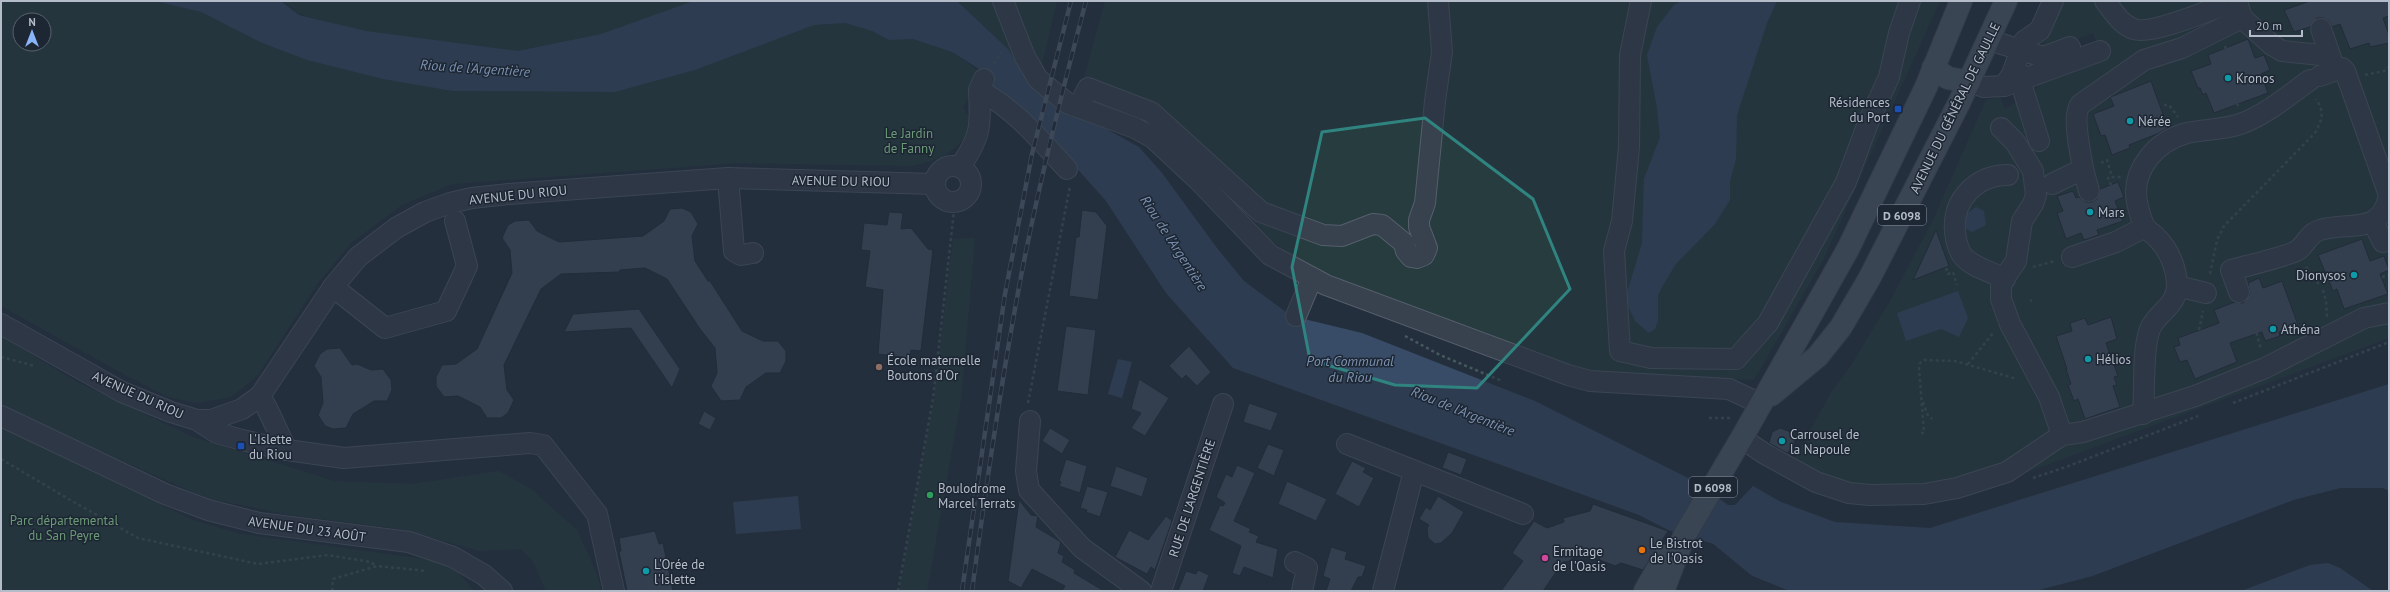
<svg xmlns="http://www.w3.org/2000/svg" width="2390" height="592" font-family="'PT Sans',sans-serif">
  <rect width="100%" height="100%" fill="#242f3e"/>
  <g fill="#263c3f" fill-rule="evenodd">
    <path d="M21,1H155L201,12L260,42L453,91L615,92L695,70L813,25L845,23L872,31L889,40L913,39L952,52L983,74L963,107L972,123C959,152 942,159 912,166L739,163L452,184L402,205L351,243L318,283L258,375L231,397L196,403L168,397L118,371L1,306V2ZM20,20H44V44H20Z"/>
    <path d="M283,1H693L601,34L519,52L370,33L299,14Z"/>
    <path d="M957,1H1057L1041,68L1019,67L1008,49Z"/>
    <path d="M1105,1H1940L1823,260L1754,380L1589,373L1320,276L1271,240L1212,175L1143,116L1080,93Z"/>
    <path d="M2060,1H2389V338L2019,475L1962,493L1863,486L1819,472L1793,461L1832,391L1850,367L1890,301L1933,220L1986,100L2000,97L2005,109L2016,102L2030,144L2049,138L2035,93L2038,81L2100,51L2093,33L2052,49L2040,46Z"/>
    <path d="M975,238L961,399L927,591H899L934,399L953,239Z"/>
    <path d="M1,336L75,381L193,437L334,481L412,484L499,471L531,489L577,530L597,574L601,591H546L533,561L521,549L480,551L400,529L290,515L206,498L1,407Z"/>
    <path d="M1,428L195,521L241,534L439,561L455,569L474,591H1Z"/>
  </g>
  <g fill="#394c67">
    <path d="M155,1H281L299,15L366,31L518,51L601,34L693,1H957L1008,49L1019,67L1037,86L1097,124L1139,147L1162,173L1217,248L1244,281L1286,312L1304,319L1362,333L1535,401L1696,482L1728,505H1735L1753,486L1781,502L1835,522L1930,528L2389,384V491L2383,488H2341L2294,500L2093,576L2036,591H1789L1752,576L1713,544L1668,530L1639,515L1233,368L1166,293L1106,201L1057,146L998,93L982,71L952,52L913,39L889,40L872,31L845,23L814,25L695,70L615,92L453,91L383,79L307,60L260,42L201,12Z"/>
    <path d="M1682,1H1777L1767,23L1737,115L1736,159L1730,181V200L1715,224L1676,264L1663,285L1658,295V321L1655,329L1649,333L1635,321L1629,308L1626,296L1642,243L1644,179L1660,137L1657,108L1647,55L1657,27L1674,5Z"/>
    <path d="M1976,207L1984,211L1986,225L1972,232L1966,229V214Z"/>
    <path d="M1958,291L1968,318L1959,337L1941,329L1906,341L1897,313Z"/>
    <path d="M1118,359L1132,362L1122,398L1108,394Z"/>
    <path d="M798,496L801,529L736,534L733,502Z"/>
    <path d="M2328,563L2340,568L2373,591H2241L2310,565Z"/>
  </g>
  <g fill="#242f3e">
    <path d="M2341,488H2383L2389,493L2382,490H2341L2295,502L2094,578L2044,591H2036L2093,576L2294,500Z"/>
    <path d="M1702,541L1713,544L1752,576L1789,591H1783L1751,578L1712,546L1701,543Z"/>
  </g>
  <g fill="#455162" stroke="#1f2835">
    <path d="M2310,1H2389V16L2383,18L2389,35V43L2370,47L2369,43L2350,49L2340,24L2332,27L2329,21L2323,18H2317L2310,27L2294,32L2284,10Z"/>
    <path d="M2248,39L2255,58L2264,55L2270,70L2261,74L2268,93L2214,113L2206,93L2203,95L2200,88H2198L2191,71L2211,64L2208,55Z"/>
    <path d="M2151,81L2168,128L2157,134L2129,145L2130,148L2112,155L2105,135L2101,136L2093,114L2114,106L2110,97L2113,96Z"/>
    <path d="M2118,182L2124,197L2115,201L2123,221L2097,230L2099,235L2084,240L2081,233L2066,239L2057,213L2063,211L2057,196L2073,191L2076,198L2079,197L2086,202H2092L2097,199L2100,189Z"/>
    <path d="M682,208L691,212L698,224L692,236L695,261L708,281H710L742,331L763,341H778L786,351V361L780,373H766L746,387L740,400L721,401L711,386L717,373L715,348L700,329L667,279L645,268L620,270L619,272L561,274L541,289L504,365L507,390L514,400L508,413L501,418H487L480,407L458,396L444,397L436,386V377L442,365L456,364L477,349L512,273L510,250L502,238L508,225L515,221L529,220L537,231L559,242L643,236L664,221L670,209Z"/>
    <path d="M1082,210L1096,212L1107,226L1098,300L1069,296L1076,237H1079Z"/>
    <path d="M889,212L903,213L901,229L911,228L928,249L933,250L921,351L911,350L910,358L878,354L883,290L865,287L870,251L861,250L864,223L887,225Z"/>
    <path d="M1936,230L1949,266L1913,280Z"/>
    <path d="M2362,239L2370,261L2384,256L2389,270L2380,274L2388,294L2344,309L2337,289L2333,291L2318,255Z"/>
    <path d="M2259,278L2263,288L2282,281L2298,325L2279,332L2280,336L2265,341L2262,332L2230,343L2237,362L2195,379L2187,360L2180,362L2174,347L2180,345L2178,338L2219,323L2214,310L2235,302L2243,303L2250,294L2248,283Z"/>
    <path d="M639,309L680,369L672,388L631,328L564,332L573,314Z"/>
    <path d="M2111,317L2117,339L2106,343L2118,376L2114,377L2117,385L2113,386L2120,407L2085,419L2078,399L2074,401L2068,385L2071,384L2066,369H2067L2056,336L2072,331L2070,323L2085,318L2088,325Z"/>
    <path d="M1066,326L1096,330L1088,395L1057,391Z"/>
    <path d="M1189,346L1211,372L1197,386L1186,375L1182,379L1169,366Z"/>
    <path d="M340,348L352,365L357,364L371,370L383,369L391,380L392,390L387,401H374L353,414L346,428L333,429L325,426L318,415L323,403L321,377L314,366L320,354L327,349Z"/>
    <path d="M1139,379L1169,398L1145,436L1131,428L1141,413L1131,409Z"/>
    <path d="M1249,403L1278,413L1271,431L1243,422Z"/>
    <path d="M704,411L716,418L710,430L698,424Z"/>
    <path d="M1050,428L1070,440L1062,454L1042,441Z"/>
    <path d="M1780,428L1791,432L1795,439L1794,447L1787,453L1769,443L1772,432Z"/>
    <path d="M1268,444L1284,450L1274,476L1257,468Z"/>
    <path d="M1448,452L1467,459L1461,475L1442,468Z"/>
    <path d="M1066,459L1087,466L1080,493L1059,486L1061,482L1059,481Z"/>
    <path d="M1352,461L1366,468L1363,472L1374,478L1359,507L1335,494Z"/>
    <path d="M1237,465L1255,473L1234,521L1251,529L1249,532L1259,536L1256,542L1278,549L1273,578L1244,567L1240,576L1232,573L1241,546L1209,530L1220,505L1223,506L1225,503L1216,497L1226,474L1232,477Z"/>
    <path d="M1116,466L1148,478L1142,497L1110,486Z"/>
    <path d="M1287,481L1327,499L1316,521L1278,504Z"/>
    <path d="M1087,486L1108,492L1100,517L1086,512L1087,510L1080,508Z"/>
    <path d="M1438,496L1464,512L1452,533L1441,543L1435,544L1428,538L1427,528L1429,525L1419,519L1426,507L1430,510Z"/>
    <path d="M1019,500L1031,515L1038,516L1036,527L1061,542L1058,553L1064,556L1062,562L1075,570L1074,573L1104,591H1062L1065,586L1032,569L1021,588L1008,581Z"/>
    <path d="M1593,504L1668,531L1643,570L1621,563L1615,566L1600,560L1598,555L1587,551L1576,554L1570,561L1563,562L1543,591H1501L1523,561L1512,553L1534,521L1547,528L1564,522L1563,518L1590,511Z"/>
    <path d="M1166,516L1172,521L1155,570L1151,567L1147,574L1115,557L1129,530L1148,540Z"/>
    <path d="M655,531L659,544L663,543L673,591H627L619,552L621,551L619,538Z"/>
    <path d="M1331,547L1347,552L1345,559L1366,566L1362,577H1358L1351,591H1326L1330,579L1323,576Z"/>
    <path d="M1198,570L1209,575L1203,591H1178L1186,571L1196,574Z"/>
  </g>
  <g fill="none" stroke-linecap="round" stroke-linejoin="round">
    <defs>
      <g id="minor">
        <path d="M1003,1L1025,57L1038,79L1067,103L1135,128L1153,138L1199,181L1270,255L1326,285L1568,375L1590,381L1729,389L1761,404"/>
        <path d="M1641,1L1630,55L1629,147L1622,221L1614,251L1620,351L1651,358L1736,359L1768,323L1846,182L1868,123L1889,77L1899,33L1910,1"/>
        <path d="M2105,1C2113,11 2121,25 2134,29C2151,36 2214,8 2235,1"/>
        <path d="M2238,5L2242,18L2272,45L2282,51L2330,56"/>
        <path d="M2321,29L2334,67"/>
        <path d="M1989,40L2040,56H2046L2070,47"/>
        <path d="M2016,67L2039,141"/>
        <path d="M2320,76L2342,68L2345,71L2389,195"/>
        <path d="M984,79L979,90C1015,109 1040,140 1067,169"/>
        <path d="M1969,82L1984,87L2004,86L2100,51"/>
        <path d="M2004,86L2012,74L2024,41L2040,30L2053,1"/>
        <path d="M1078,107L1088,88L1151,112L1261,212L1323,235L1342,236L1373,224L1382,225L1404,243L1406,251L1411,257L1417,258L1424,255L1427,248L1419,227V220L1425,203L1435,101L1442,52L1438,1"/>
        <path d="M2001,128L2015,142L2033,171L2036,195L2033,204L2022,221L2016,261L2001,283V299L2010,324L2049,397L2062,435"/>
        <circle cx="953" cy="184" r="18"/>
        <path d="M960,167C981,136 981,127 979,90"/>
        <path d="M2083,169L2089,191"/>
        <path d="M728,178L734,251L741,255L753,253"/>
        <path d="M2052,184L2083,169C2081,154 2071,115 2081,104L2144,60L2182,48L2242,18"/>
        <path d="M2373,222L2383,242"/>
        <path d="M2072,257L2116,242L2145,227"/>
        <path d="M2005,279C1992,272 1971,267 1962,255C1957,247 1956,240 1955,232C1952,199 1977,175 2008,175"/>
        <path d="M2177,286L2206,293"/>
        <path d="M333,287L385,328L446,311L467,266L455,221"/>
        <path d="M2239,292L2231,270C2242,267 2292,255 2298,250C2307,243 2309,233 2320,230C2350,221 2381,236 2389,195"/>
        <path d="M1296,316L1312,278"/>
        <path d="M1,324L122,392L171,412L197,420H211L242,409L260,396L333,287L358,257L396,228L425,212L450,203L472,198L509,194L728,178L935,184"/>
        <path d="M260,396C271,413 277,432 287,450"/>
        <path d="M2143,414C2145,392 2142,348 2150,329C2157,312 2178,306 2177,284C2176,267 2169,250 2157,238C2154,234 2149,232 2146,228C2141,222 2139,210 2137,202C2131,170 2156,141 2187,133C2205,129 2226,130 2243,123C2268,113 2289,95 2310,80"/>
        <path d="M1,416L165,494L208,510L259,523L409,542L453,557L484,575L502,591"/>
        <path d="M197,420L217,433L242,440L287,450L344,458L530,443L543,445L597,514L614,591"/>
        <path d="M1030,421L1026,471L1029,490L1082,548L1141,591"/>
        <path d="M1741,438L1765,454L1816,482L1849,493L1870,495L1924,494L1957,488L2007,472L2062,435L2083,432L2195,396L2265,368L2364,318L2389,313"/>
        <path d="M1347,444L1523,514"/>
        <path d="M1295,562L1307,568L1302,591"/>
        <path d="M1161,591L1223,404"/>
        <path d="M1383,591L1414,471"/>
      </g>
      <g id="major">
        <path d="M1933,68L1948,78L1969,82"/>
        <path d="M1771,395L1818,356L1841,327L1869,279L1959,103L2006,1"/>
        <path d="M1645,591L1665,556"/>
        <path d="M1663,591L1684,536L1744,434L1848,249L1926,87L1961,1"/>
      </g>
    </defs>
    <use href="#minor" stroke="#565f6c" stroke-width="22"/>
    <use href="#major" stroke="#414a57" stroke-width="24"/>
    <g stroke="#44595c" stroke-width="2.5" stroke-dasharray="3 3" stroke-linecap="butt">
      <path d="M2225,46L2227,52"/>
      <path d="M994,64L1003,50"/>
      <path d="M2365,75L2384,71L2389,67"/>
      <path d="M2235,98L2238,106"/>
      <path d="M2164,105H2169L2178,117"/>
      <path d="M2101,163L2107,160L2112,177H2121"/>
      <path d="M2111,185L2108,178L2112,177"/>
      <path d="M2033,267L2055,261"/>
      <path d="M2306,267L2318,283L2329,280"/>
      <path d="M1946,268L1948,274L1953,272L1957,285"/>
      <path d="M2210,274L2217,240L2224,226L2315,133C2322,120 2325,112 2316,99"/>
      <path d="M2382,277L2389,275"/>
      <path d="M2323,290L2326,301L2327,317"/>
      <path d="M2030,301L2032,300"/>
      <path d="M2255,327L2261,350"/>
      <path d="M2199,330L2203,311"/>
      <path d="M1405,336L1440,355L1502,381"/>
      <path d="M1,357L35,366"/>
      <path d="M1968,364L1994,332"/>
      <path d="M1923,402L1927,414L1932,419"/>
      <path d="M1028,403L1070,186"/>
      <path d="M2233,403L2389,342"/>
      <path d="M1709,418H1731"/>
      <path d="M1921,433H1924L1919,368L1920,363L1924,360L1955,361L2017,379"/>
      <path d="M1,459L72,501L138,538L258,564L328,555L370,562L377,566"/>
      <path d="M2033,478L2066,467L2198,416"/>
      <path d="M332,591L333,579L377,566L427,571"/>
      <path d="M898,591L933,399L955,202"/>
    </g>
    <use href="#minor" stroke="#38414e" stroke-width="20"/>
    <use href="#major" stroke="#56606e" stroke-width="22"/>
    <defs>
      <g id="rail">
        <path d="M962,591L1005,294L1032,154L1071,1"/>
        <path d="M972,591C985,493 999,396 1017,298C1035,198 1060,99 1086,1"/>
      </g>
    </defs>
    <use href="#rail" stroke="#5a6575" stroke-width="4.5"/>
    <use href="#rail" stroke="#1d2633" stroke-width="3" stroke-dasharray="9" stroke-linecap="butt"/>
  </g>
  <path d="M0 0H2390V592H0ZM1425,118L1533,199L1570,289L1477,388L1395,385L1310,360L1292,267L1322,132Z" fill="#242f3e" fill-opacity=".55" fill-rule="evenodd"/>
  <path fill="none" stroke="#308480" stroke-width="3" stroke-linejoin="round" d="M1425,118L1533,199L1570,289L1477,388L1395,385L1310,360L1292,267L1322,132Z"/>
  <g fill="#0f9aa8" stroke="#1d2633" stroke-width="1.5">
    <circle cx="2228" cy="78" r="4"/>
    <circle cx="2130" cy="121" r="4"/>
    <circle cx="2090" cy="212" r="4"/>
    <circle cx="2354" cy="275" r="4"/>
    <circle cx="2273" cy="329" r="4"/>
    <circle cx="2088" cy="359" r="4"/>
    <circle cx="1782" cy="441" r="4"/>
    <circle cx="646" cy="571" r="4"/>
  </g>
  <g fill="#1a4fb4" stroke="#1d2633" stroke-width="1.5">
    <rect x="1894" y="105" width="8" height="8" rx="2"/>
    <rect x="237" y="442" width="8" height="8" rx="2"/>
  </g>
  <circle fill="#8d6e63" stroke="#1d2633" stroke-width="1.5" cx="879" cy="367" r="4"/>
  <circle fill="#2e9e5b" stroke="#1d2633" stroke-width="1.5" cx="930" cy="495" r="4"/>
  <circle fill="#e8710a" stroke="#1d2633" stroke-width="1.5" cx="1642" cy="550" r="4"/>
  <circle fill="#d1479c" stroke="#1d2633" stroke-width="1.5" cx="1545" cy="558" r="4"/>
  <g text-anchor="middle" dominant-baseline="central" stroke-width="3" stroke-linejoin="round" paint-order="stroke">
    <g fill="#1d2633" stroke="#878f9c" stroke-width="1">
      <rect x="1878" y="205" width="48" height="20" rx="3"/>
      <rect x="1689" y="477" width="48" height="20" rx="3"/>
    </g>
    <g font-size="12" font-weight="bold" fill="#b4bcc9">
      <text x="1902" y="215">D 6098</text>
      <text x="1713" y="487">D 6098</text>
    </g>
    <g font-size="13" fill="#b4bcc9" stroke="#1d2633" text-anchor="start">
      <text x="2236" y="78">Kronos</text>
      <text x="1890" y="102" text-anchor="end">Résidences<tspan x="1890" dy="15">du Port</tspan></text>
      <text x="2138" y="121">Nérée</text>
      <text x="2098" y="212">Mars</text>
      <text x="2346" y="275" text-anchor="end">Dionysos</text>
      <text x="2281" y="329">Athéna</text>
      <text x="2096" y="359">Hélios</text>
      <text x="887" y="360">École maternelle<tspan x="887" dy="15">Boutons d'Or</tspan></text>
      <text x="1790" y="434">Carrousel de<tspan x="1790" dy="15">la Napoule</tspan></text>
      <text x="249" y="439">L'Islette<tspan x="249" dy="15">du Riou</tspan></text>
      <text x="938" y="488">Boulodrome<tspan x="938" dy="15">Marcel Terrats</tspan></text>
      <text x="1650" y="543">Le Bistrot<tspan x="1650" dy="15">de l'Oasis</tspan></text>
      <text x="1553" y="551">Ermitage<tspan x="1553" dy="15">de l'Oasis</tspan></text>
      <text x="654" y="564">L'Orée de<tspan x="654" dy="15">l'Islette</tspan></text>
    </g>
    <g font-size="13" fill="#b4bcc9" stroke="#1d2633">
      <text transform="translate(1955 108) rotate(-64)">AVENUE DU GÉNÉRAL DE GAULLE</text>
      <text transform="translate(841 181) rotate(1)">AVENUE DU RIOU</text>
      <text transform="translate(518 195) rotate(-6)">AVENUE DU RIOU</text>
      <text transform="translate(138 395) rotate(24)">AVENUE DU RIOU</text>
      <text transform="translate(1192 498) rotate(-72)">RUE DE L'ARGENTIÈRE</text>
      <text transform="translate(307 529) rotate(8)">AVENUE DU 23 AOÛT</text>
    </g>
    <g font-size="13" fill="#6b9a76" stroke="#1d2633">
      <text x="909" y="133">Le Jardin<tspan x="909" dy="15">de Fanny</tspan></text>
      <text x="64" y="520">Parc départemental<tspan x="64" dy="15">du San Peyre</tspan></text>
    </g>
    <g font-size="14" font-style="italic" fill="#7c92b1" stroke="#1d2633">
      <text transform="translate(475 68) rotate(4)">Riou de l'Argentière</text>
      <text transform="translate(1174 243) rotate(57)">Riou de l'Argentière</text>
      <text x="1350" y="361">Port Communal<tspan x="1350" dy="16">du Riou</tspan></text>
      <text transform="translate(1463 411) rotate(22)">Riou de l'Argentière</text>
    </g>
  </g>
  <rect width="2390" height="592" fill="none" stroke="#b4bcc9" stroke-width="4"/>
  <g transform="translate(32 32)"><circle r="19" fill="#1d2633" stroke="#59626f"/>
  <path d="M0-3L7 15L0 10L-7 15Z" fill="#8ab4f8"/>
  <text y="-6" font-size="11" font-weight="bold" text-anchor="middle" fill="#b4bcc9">N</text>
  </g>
  <path d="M2250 30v6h52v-6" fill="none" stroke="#b4bcc9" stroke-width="2"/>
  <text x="2256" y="30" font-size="12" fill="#b4bcc9" stroke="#1d2633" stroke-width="3" paint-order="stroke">20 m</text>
</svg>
